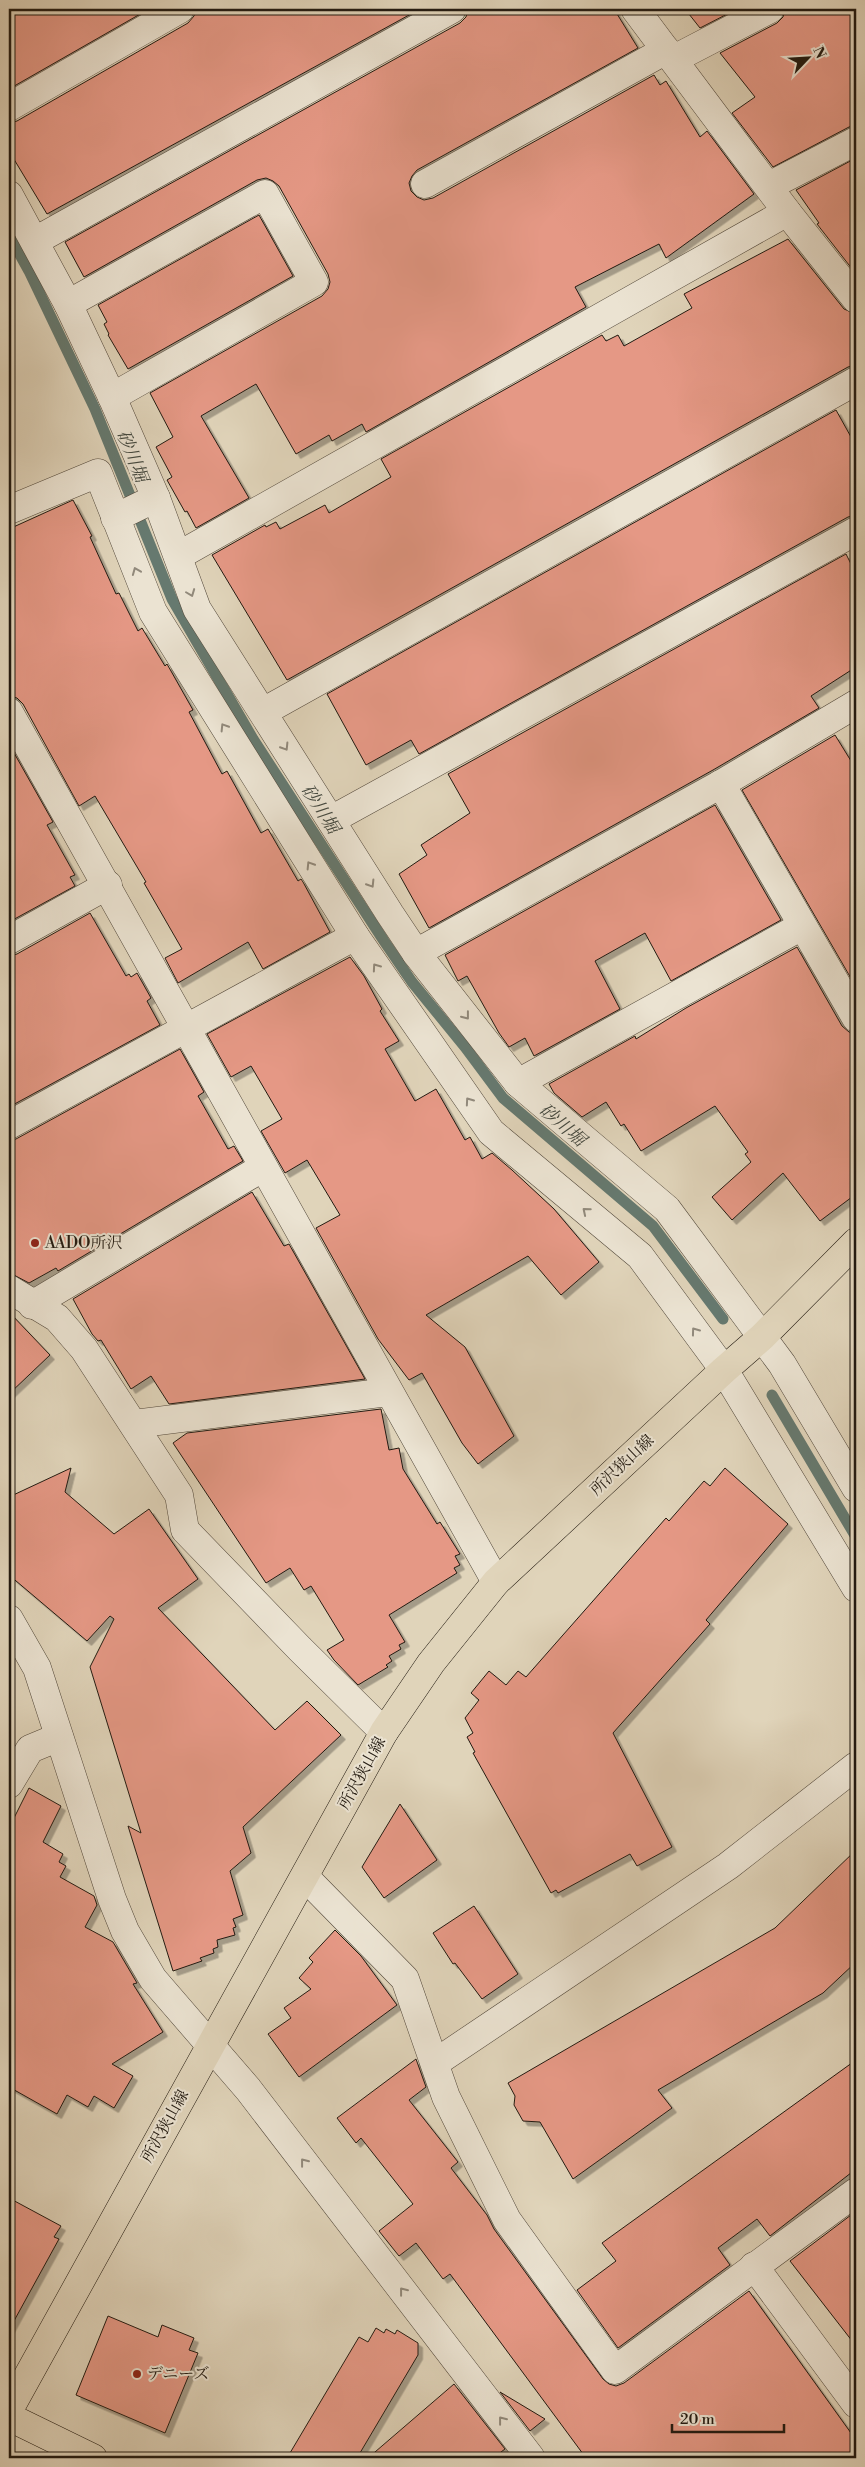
<svg xmlns="http://www.w3.org/2000/svg" width="865" height="2467" font-family="'Libre Bodoni','Noto Serif JP',serif">
  <defs>
    <filter id="shadow"><feDropShadow dx="4.5" dy="4.5" stdDeviation="0" flood-color="#0004"/></filter>
  </defs>
  <rect width="100%" height="100%" fill="#e0d4ba"/>
  <filter id="stains"><feTurbulence type="fractalNoise" baseFrequency=".004" numOctaves="4"/><feColorMatrix values="0 0 0 0 .2 0 0 0 0 .09 0 0 0 0 .02 0 0 0 .5 -.17"/></filter>
  <radialGradient id="worn" r=".72"><stop offset=".6" stop-color="#630" stop-opacity="0"/><stop offset="1" stop-color="#630" stop-opacity=".3"/></radialGradient>
  <g fill="none" stroke-linecap="round" stroke-linejoin="round">
    <g stroke="#66796f" stroke-width="11">
      <path d="M9,235L29,271L95,409L172,599L253,739L384,941L412,982L465,1047L503,1098L653,1226L723,1319"/>
      <path d="M772,1395L856,1537"/>
    </g>
  </g>
  <g fill="#e59885" stroke="#221a11" filter="url(#shadow)">
    <path d="M20,9H149L9,89V15Z"/>
    <path d="M196,9H420L47,214L9,151V123L17,121L188,23L194,16Z"/>
    <path d="M468,9H614L638,48L417,170L412,176L409,183L411,191L417,197L424,200L433,198L654,75L660,85L666,81L700,137L707,131L754,194L666,258L659,244L575,287L586,307L366,432L362,424L332,441L329,435L296,454L256,384L201,416L249,498L196,528L187,511L185,512L167,480L172,477L156,447L173,437L150,393L322,296L328,289L330,282L328,274L279,186L273,181L266,178L257,180L84,277L65,242L460,23L466,17Z"/>
    <path d="M685,9H737L700,28Z"/>
    <path d="M785,9H856V125L849,127L773,167L732,113L755,97L720,53L777,23L783,17Z"/>
    <path d="M856,158V274L817,224L819,223L796,190Z"/>
    <path d="M259,215L293,276L128,369L108,335L109,334L104,324L107,322L98,305Z"/>
    <path d="M788,239L844,309L856,314V365L848,367L287,680L212,555L265,525L266,527L276,522L280,529L325,505L329,513L391,477L381,459L602,335L606,341L618,335L624,346L692,308L684,294Z"/>
    <path d="M836,410L856,446V515L848,517L419,754L411,740L366,765L327,694Z"/>
    <path d="M73,500L92,536L90,537L116,594L119,593L138,631L142,628L165,666L167,664L193,710L189,712L222,774L227,771L261,833L268,829L298,881L301,879L303,882L330,932L263,969L248,942L178,983L165,958L182,949L144,883L146,882L95,796L79,806L23,704L17,698L9,696V529Z"/>
    <path d="M846,554L856,574V667L811,696L819,708L713,770L429,928L399,874L427,855L421,845L470,813L448,774Z"/>
    <path d="M835,735L856,769V987L742,790Z"/>
    <path d="M9,744L53,822L47,825L75,875L70,877L75,886L9,922Z"/>
    <path d="M715,805L781,920L671,981L645,933L595,961L620,1009L534,1056L525,1038L509,1047L499,1033L467,976L458,981L445,955Z"/>
    <path d="M90,913L126,976L129,974L131,977L137,973L151,998L147,1001L160,1025L9,1107V956L17,954Z"/>
    <path d="M797,947L842,1026L849,1032L856,1034V1194L820,1221L783,1173L732,1220L712,1197L751,1162L745,1154L748,1152L715,1106L641,1151L624,1124L621,1126L606,1102L582,1117L554,1093L549,1084L635,1036L636,1039L686,1008Z"/>
    <path d="M350,957L364,976L382,1009L380,1011L399,1041L385,1049L415,1101L436,1089L465,1140L470,1137L482,1159L492,1153L512,1170L554,1209L599,1262L561,1295L528,1256L426,1315L465,1347L514,1436L478,1464L462,1443L422,1373L409,1380L378,1339L316,1228L340,1215L307,1160L285,1173L261,1131L282,1119L251,1066L231,1077L207,1034Z"/>
    <path d="M180,1049L204,1092L198,1096L228,1149L234,1146L243,1161L58,1271L56,1268L29,1283L12,1274L9,1268V1141L16,1139Z"/>
    <path d="M252,1192L284,1246L289,1244L365,1379L169,1404L151,1376L131,1389L101,1340L98,1341L92,1334L73,1299Z"/>
    <path d="M9,1312L50,1355L9,1394Z"/>
    <path d="M381,1409L389,1450L399,1448L403,1469L437,1524L440,1522L460,1554L455,1556L460,1565L454,1568L457,1573L389,1615L405,1642L399,1645L401,1649L389,1656L392,1661L386,1665L388,1667L358,1685L334,1660L327,1650L344,1640L311,1586L304,1590L290,1568L266,1583L173,1443L187,1433Z"/>
    <path d="M71,1468L65,1492L114,1534L149,1509L198,1579L158,1608L275,1730L307,1701L341,1735L243,1827L251,1853L230,1871L243,1915L233,1919L236,1927L233,1928L235,1935L217,1940L218,1947L213,1949L214,1953L200,1958L202,1961L173,1971L128,1826L141,1833L90,1667L114,1619L110,1616L87,1641L9,1575V1497Z"/>
    <path d="M725,1468L788,1524L706,1620L710,1624L613,1733L672,1847L637,1866L630,1854L558,1893L556,1890L551,1893L473,1753L475,1752L467,1737L473,1733L465,1718L479,1700L471,1693L489,1671L506,1685L518,1671L526,1677L666,1518L669,1521L704,1481L710,1486Z"/>
    <path d="M29,1788L61,1806L43,1842L63,1854L59,1862L66,1866L60,1877L94,1896L97,1905L85,1927L113,1942L137,1983L133,1984L163,2032L112,2064L133,2076L114,2108L94,2096L88,2107L67,2095L57,2114L9,2087V1828Z"/>
    <path d="M400,1804L437,1860L384,1898L362,1867Z"/>
    <path d="M856,1850V1962L823,1993L658,2090L672,2108L573,2179L540,2122L523,2121L514,2105L515,2096L508,2083L775,1928Z"/>
    <path d="M474,1906L518,1974L482,1999L455,1963L453,1964L433,1933Z"/>
    <path d="M335,1930L361,1956L397,2005L299,2077L268,2034L291,2018L284,2008L311,1989L299,1978L313,1962L309,1958Z"/>
    <path d="M416,2059L426,2087L409,2100L458,2162L451,2168L487,2215L494,2229L603,2379L609,2384L616,2386L624,2383L749,2291L856,2440V2458H586L450,2274L443,2279L416,2243L399,2256L379,2231L413,2204L361,2138L356,2143L337,2118Z"/>
    <path d="M856,2060V2169L770,2236L757,2219L718,2248L730,2265L618,2348L577,2290L616,2261L602,2243Z"/>
    <path d="M9,2198L61,2226L54,2237L59,2239L9,2330Z"/>
    <path d="M851,2215L856,2216V2346L790,2261Z"/>
    <path d="M108,2316L158,2337L162,2325L194,2338L189,2350L198,2353L165,2433L76,2395Z"/>
    <path d="M376,2328L384,2333L386,2329L395,2334L397,2330L418,2343V2355L357,2458H287L359,2337L368,2342Z"/>
    <path d="M454,2384L505,2449L493,2458H368Z"/>
    <path d="M500,2392L545,2419L530,2431Z"/>
  </g>
  <g fill="none" stroke-linecap="round" stroke-linejoin="round">
    <defs>
      <g id="minor">
        <path d="M635,9L787,212L856,299"/>
        <path d="M674,59L770,9"/>
        <path d="M9,107L180,9"/>
        <path d="M425,184L666,50"/>
        <path d="M769,186L856,141"/>
        <path d="M9,195L68,304L112,397L156,498L197,609L390,914L416,953L518,1083L667,1209L782,1364L856,1488"/>
        <path d="M35,241L452,9"/>
        <path d="M68,304L265,194L314,282L112,397"/>
        <path d="M9,510L98,473L153,612L355,936L491,1132L640,1256L724,1370L856,1588"/>
        <path d="M115,518L156,498"/>
        <path d="M178,556L787,212"/>
        <path d="M9,712L496,1582"/>
        <path d="M263,712L856,381"/>
        <path d="M721,784L856,1018"/>
        <path d="M331,820L856,531"/>
        <path d="M9,940L108,885"/>
        <path d="M416,953L721,784L856,704"/>
        <path d="M518,1083L802,926"/>
        <path d="M9,1125L355,936"/>
        <path d="M9,1289L57,1318L84,1349L179,1495L185,1530L300,1649L384,1732"/>
        <path d="M32,1305L262,1168"/>
        <path d="M134,1424L388,1392"/>
        <path d="M9,1619L37,1668L112,1899L125,1931L153,1979L248,2089L531,2458"/>
        <path d="M9,1784L30,1749L59,1737"/>
        <path d="M305,1877L405,1979L446,2097L507,2220L615,2370L856,2192"/>
        <path d="M435,2063L728,1866L856,1766"/>
        <path d="M754,2266L856,2404"/>
      </g>
      <g id="primary">
        <path d="M9,2410L384,1732L431,1663L496,1582L724,1370L762,1337L856,1242"/>
        <path d="M9,2417L93,2458"/>
      </g>
    </defs>
    <use href="#minor" stroke="#52483b" stroke-width="29"/>
    <use href="#primary" stroke="#221a11" stroke-width="29"/>
    <use href="#minor" stroke="#ebe3d2" stroke-width="28"/>
    <use href="#primary" stroke="#e0d4ba" stroke-width="28"/>
  </g>
  <defs><path id="oneway-chevron" d="M-2-3.5L2.5 0L-2 3.5" fill="none" stroke-width="1.6" stroke-linecap="round" stroke-linejoin="round" transform="scale(1.25)"/></defs>
  <g stroke="#91897b">
    <use href="#oneway-chevron" transform="translate(136 571) rotate(-112)"/>
    <use href="#oneway-chevron" transform="translate(191 593) rotate(69)"/>
    <use href="#oneway-chevron" transform="translate(224 727) rotate(-122)"/>
    <use href="#oneway-chevron" transform="translate(285 747) rotate(58)"/>
    <use href="#oneway-chevron" transform="translate(310 865) rotate(-122)"/>
    <use href="#oneway-chevron" transform="translate(371 884) rotate(58)"/>
    <use href="#oneway-chevron" transform="translate(376 967) rotate(-125)"/>
    <use href="#oneway-chevron" transform="translate(466 1016) rotate(52)"/>
    <use href="#oneway-chevron" transform="translate(469 1101) rotate(-125)"/>
    <use href="#oneway-chevron" transform="translate(586 1211) rotate(-140)"/>
    <use href="#oneway-chevron" transform="translate(695 1331) rotate(-126)"/>
    <use href="#oneway-chevron" transform="translate(304 2162) rotate(-128)"/>
    <use href="#oneway-chevron" transform="translate(403 2291) rotate(-128)"/>
    <use href="#oneway-chevron" transform="translate(502 2420) rotate(-128)"/>
  </g>
  <g fill="#8f2418" stroke="#ebe3d2" stroke-width="2">
    <circle cx="35" cy="1243" r="5"/>
    <circle cx="137" cy="2374" r="5"/>
  </g>
  <g text-anchor="middle" dominant-baseline="central" stroke-width="4" stroke-linejoin="round" paint-order="stroke">
    <g font-size="16" fill="#221a11" stroke="#ebe3d2" text-anchor="start">
      <text x="45" y="1243">AADO所沢</text>
      <text x="147" y="2374">デニーズ</text>
    </g>
    <g font-size="16" fill="#221a11" stroke="#ebe3d2">
      <text transform="translate(622 1465) rotate(-43)">所沢狭山線</text>
      <text transform="translate(362 1773) rotate(-61)">所沢狭山線</text>
      <text transform="translate(165 2126) rotate(-61)">所沢狭山線</text>
    </g>
    <g font-size="18" font-style="italic" fill="#444940" stroke="#ebe3d2">
      <text transform="translate(132 456) rotate(68)">砂川堀</text>
      <text transform="translate(320 809) rotate(57)">砂川堀</text>
      <text transform="translate(562 1125) rotate(41)">砂川堀</text>
    </g>
  </g>
  <rect width="865" height="2467" fill="none" stroke="#e0d4ba" stroke-width="30"/>
  <rect x="10" y="10" width="845" height="2447" fill="none" stroke="#221a11" stroke-width="2.5"/>
  <rect x="15" y="15" width="835" height="2437" fill="none" stroke="#221a11"/>
  <g transform="translate(808 58) rotate(65)" stroke="#ebe3d2" stroke-width="4" paint-order="stroke">
  <path d="M0-4L9 19L0 12L-9 19Z" fill="#221a11"/>
  <text y="-8" font-size="14" font-weight="bold" text-anchor="middle" fill="#221a11">N</text>
  </g>
  <path d="M672 2424v8h112v-8" fill="none" stroke="#221a11" stroke-width="2.5"/>
  <text x="680" y="2424" font-size="15" fill="#221a11" stroke="#ebe3d2" stroke-width="4" paint-order="stroke">20 m</text>
  <rect width="100%" height="100%" filter="url(#stains)"/>
  <rect width="100%" height="100%" fill="url(#worn)"/>
</svg>
